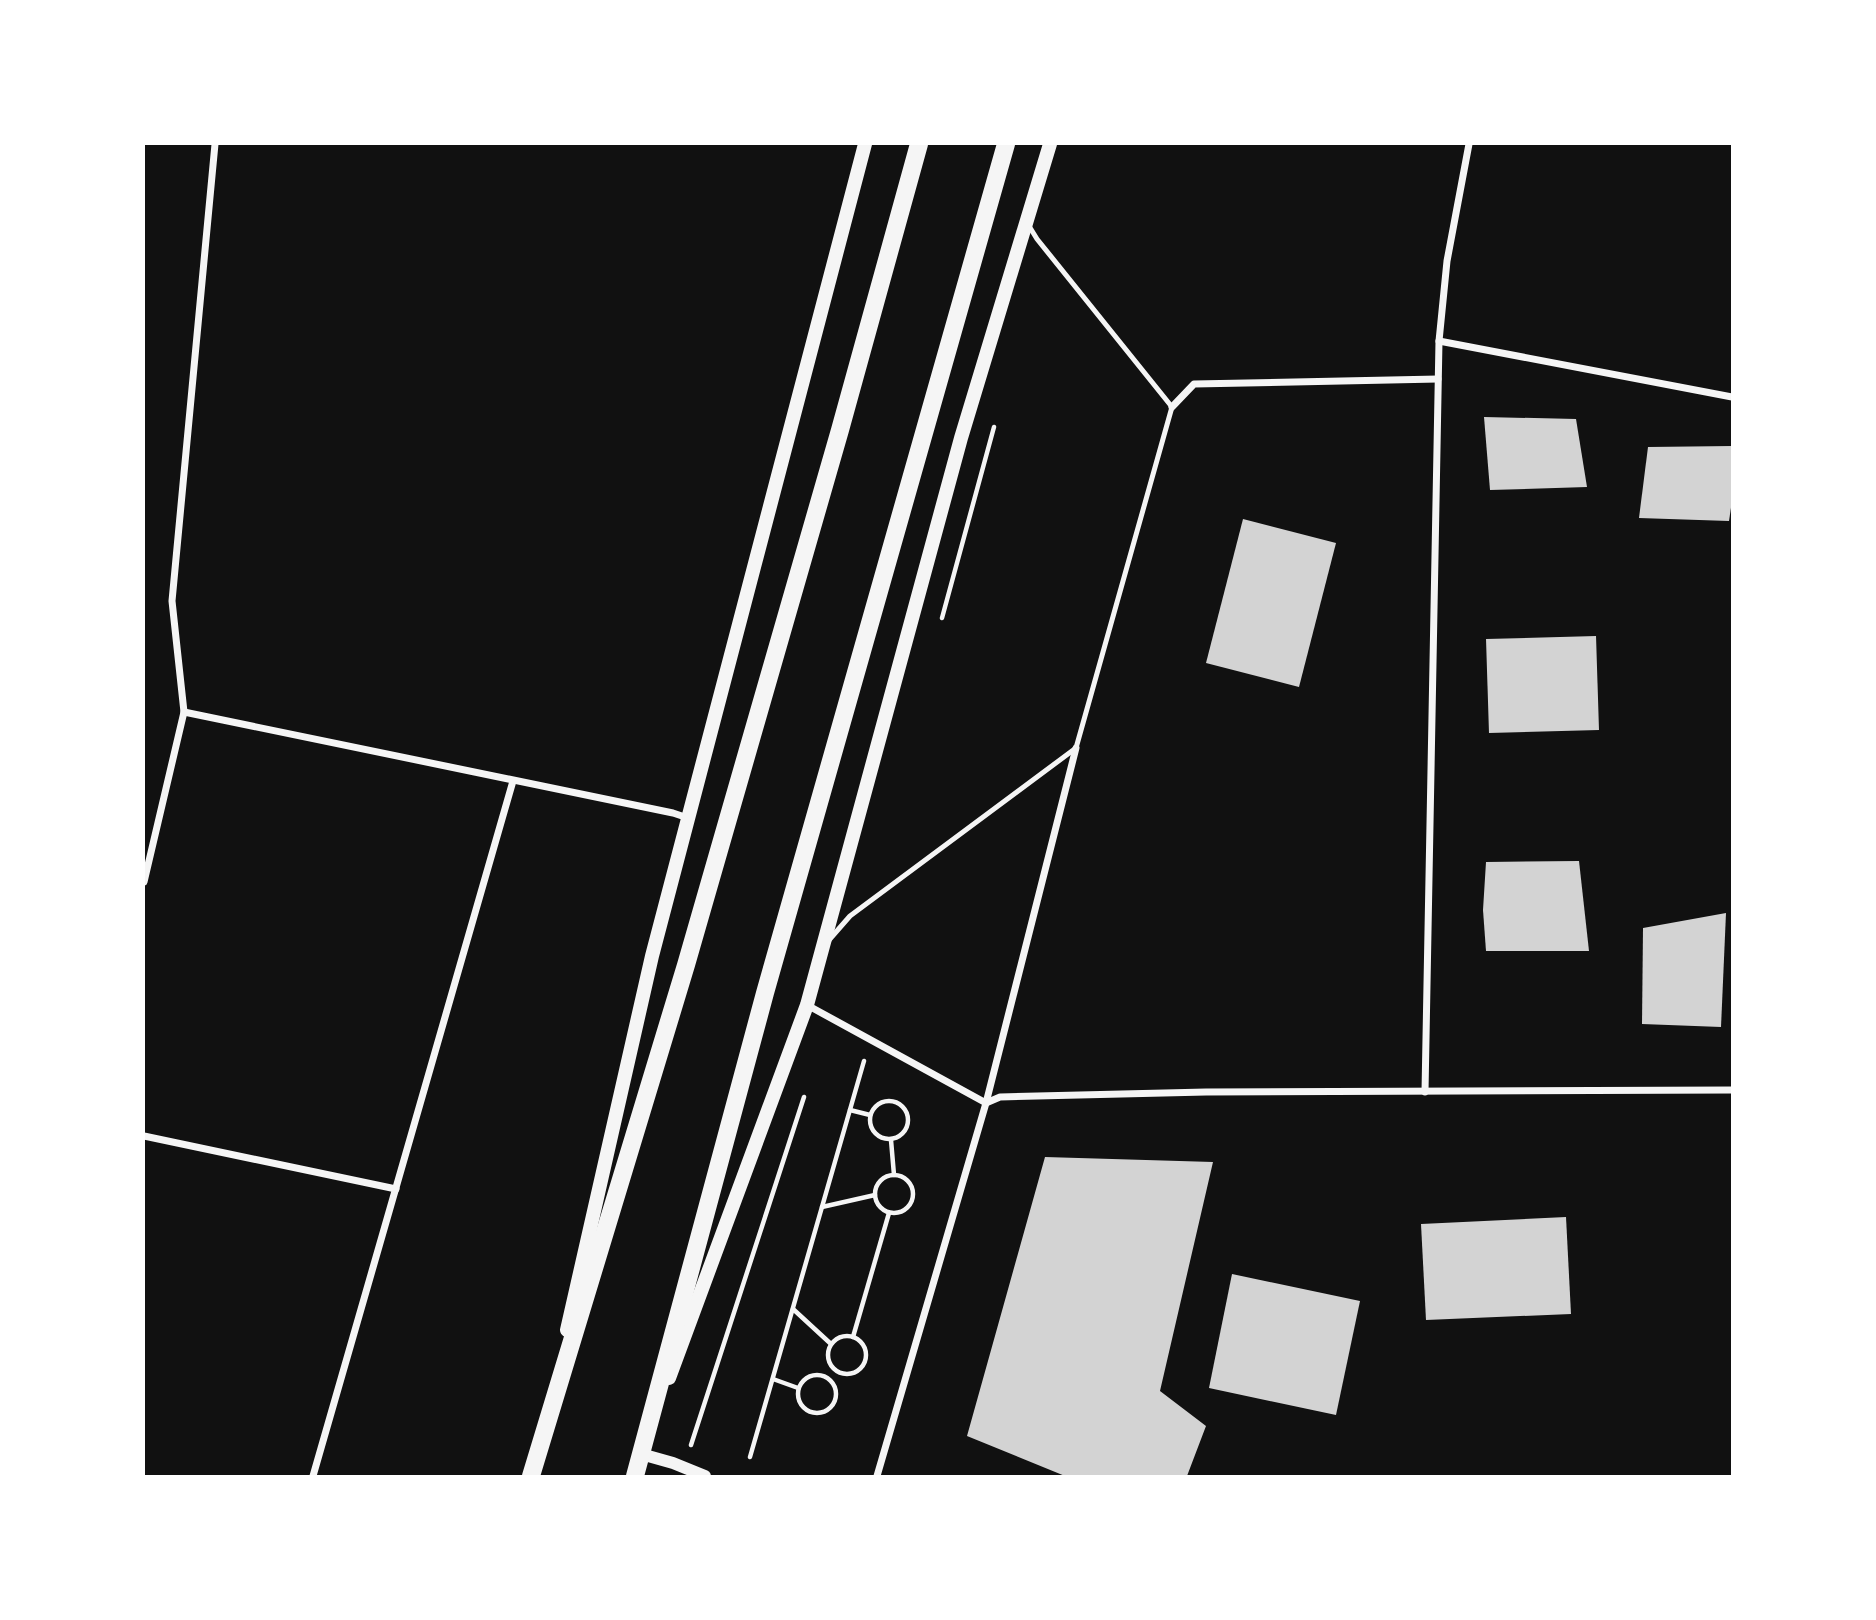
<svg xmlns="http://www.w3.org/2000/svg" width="1876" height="1620" font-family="Rubik,sans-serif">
  <rect width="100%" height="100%" fill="#111"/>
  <g fill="#d3d3d3">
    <path d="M1484,417L1576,419L1587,487L1490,490Z"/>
    <path d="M1732,446V501L1729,521L1639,518L1648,447Z"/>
    <path d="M1243,519L1336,543L1299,687L1206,663Z"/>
    <path d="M1596,636L1599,730L1489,733L1486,639Z"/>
    <path d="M1579,861L1589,951H1486L1483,910L1486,862Z"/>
    <path d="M1726,913L1721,1027L1642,1024L1643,928Z"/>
    <path d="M1045,1157L1213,1162L1160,1391L1206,1426L1187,1476H1065L967,1436Z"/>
    <path d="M1566,1217L1571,1314L1426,1320L1421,1224Z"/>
    <path d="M1232,1274L1360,1301L1336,1415L1209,1388Z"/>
  </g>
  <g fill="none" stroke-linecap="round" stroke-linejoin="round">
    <g stroke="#f5f5f5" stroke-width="4.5">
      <path d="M942,618L994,427"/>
      <circle cx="889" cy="1120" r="19"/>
      <path d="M850,1110L870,1115"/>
      <path d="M891,1140L894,1175"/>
      <circle cx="894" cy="1194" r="19"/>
      <path d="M822,1207L875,1195"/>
      <path d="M793,1309L831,1344"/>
      <circle cx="847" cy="1355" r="19"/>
      <path d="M853,1337L889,1213"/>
      <circle cx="817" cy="1394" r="19"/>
      <path d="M773,1379L798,1388"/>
      <path d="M691,1445L804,1097"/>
      <path d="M750,1457L864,1061"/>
    </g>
    <path stroke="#f5f5f5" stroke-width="5" d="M829,940L850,916L1076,748L1172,407L1037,239L1029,226"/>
    <g stroke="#f5f5f5" stroke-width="7">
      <path d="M1439,341L1732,397"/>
      <path d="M1172,407L1194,384L1438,379"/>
      <path d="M184,712L673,813L688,818"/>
      <path d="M144,882L184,712L172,601L215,144"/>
      <path d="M807,1005L986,1103L1000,1097L1206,1092L1732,1090"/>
      <path d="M1425,1092L1439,341L1447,261L1469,144"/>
      <path d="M144,1136L396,1189"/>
      <path d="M313,1476L513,781"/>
      <path d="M877,1476L986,1103L1076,748"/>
    </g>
    <path stroke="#f5f5f5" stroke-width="12" d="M641,1454L673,1463L705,1476"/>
    <g stroke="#f5f5f5" stroke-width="14">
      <path d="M567,1330L652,956L865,144"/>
      <path d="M669,1378L807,1005L961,438L1050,144"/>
    </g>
    <g stroke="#f5f5f5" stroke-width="18">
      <path d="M531,1476L686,965L840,430L919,144"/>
      <path d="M635,1476L765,993L1006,144"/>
    </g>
  </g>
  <rect width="1876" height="1620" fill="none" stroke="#ffffff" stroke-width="290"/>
</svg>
